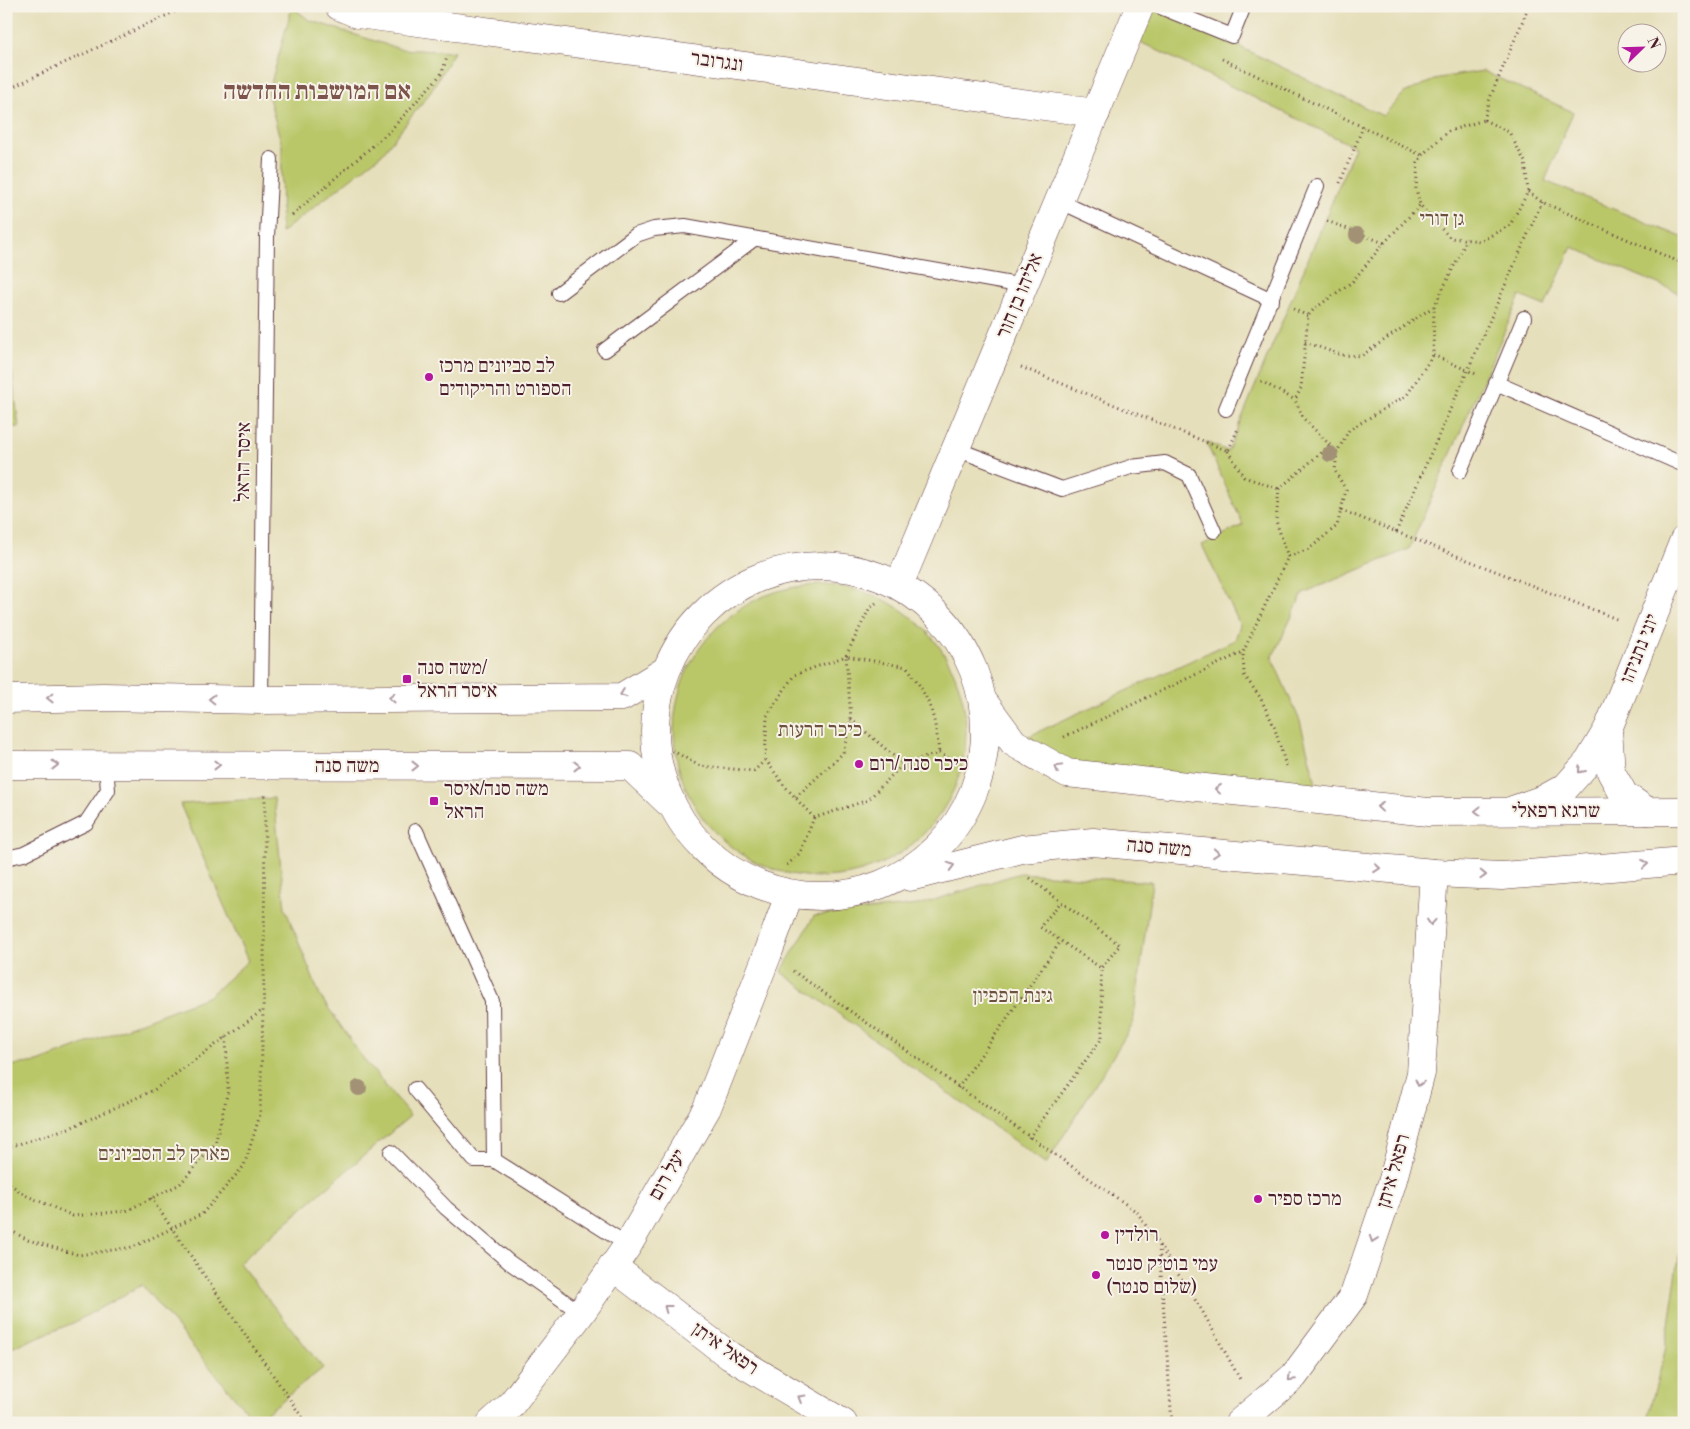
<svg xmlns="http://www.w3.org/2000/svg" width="1690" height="1429" font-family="'Libre Bodoni','Frank Ruhl Libre',serif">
  <rect width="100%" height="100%" fill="#f7f3e8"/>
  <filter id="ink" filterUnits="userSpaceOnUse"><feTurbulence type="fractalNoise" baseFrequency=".02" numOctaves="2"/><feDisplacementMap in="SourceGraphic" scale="10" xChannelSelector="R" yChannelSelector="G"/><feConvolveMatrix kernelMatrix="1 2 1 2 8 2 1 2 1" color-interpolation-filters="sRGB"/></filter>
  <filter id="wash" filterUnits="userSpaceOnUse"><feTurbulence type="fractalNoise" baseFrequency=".0096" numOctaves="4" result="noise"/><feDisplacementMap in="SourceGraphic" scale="20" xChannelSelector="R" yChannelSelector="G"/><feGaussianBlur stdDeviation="1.12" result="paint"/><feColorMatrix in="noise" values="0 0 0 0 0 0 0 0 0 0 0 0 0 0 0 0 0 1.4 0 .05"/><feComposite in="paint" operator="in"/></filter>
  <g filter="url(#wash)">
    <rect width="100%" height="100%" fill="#e6dfbb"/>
    <g fill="#bac769" stroke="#82734a">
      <path d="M1155,6L1383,116L1404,93L1439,78L1483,71L1573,112L1545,181L1684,238V295L1572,247L1545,306L1520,296L1409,549L1303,593L1272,658L1300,721L1320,800L1067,773L1014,743L1235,640L1240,625L1202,545L1243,525L1206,442L1228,451L1355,147L1128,36Z"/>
      <path d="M292,7L309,20L400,49L454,52L429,94L382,154L281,233L282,146L268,94Z"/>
      <path d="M6,327L19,427H6Z"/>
      <circle cx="820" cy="731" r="146"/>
      <path d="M274,798L285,908L320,996L363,1058L410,1116L239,1263L323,1368L255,1422L142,1285L73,1323L6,1350V1066L38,1062L209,996L248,961L180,804Z"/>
      <path d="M1020,873L1152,882L1133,1024L1046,1164L781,972L814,916L918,905Z"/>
      <path d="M1684,1224V1423H1646L1665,1351Z"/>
    </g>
  </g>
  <g filter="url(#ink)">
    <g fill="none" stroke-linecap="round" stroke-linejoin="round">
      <defs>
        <g id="service">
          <path d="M1158,6L1232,36L1244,6"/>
          <path d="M1059,201L1272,300"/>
          <path d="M559,293L636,235L654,229L685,226L1024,286"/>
          <path d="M605,350L754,239"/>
          <path d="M1496,383L1684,465"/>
          <path d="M1226,409L1317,186"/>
          <path d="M956,449L1062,489L1131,467L1165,463L1189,475L1214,531"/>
          <path d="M1460,471L1524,318"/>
          <path d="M261,700L267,237L271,159"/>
          <path d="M416,831L492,1001L494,1160L628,1245"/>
          <path d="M6,858L24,854L86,823L108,790L106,766"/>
          <path d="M415,1089L474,1160H494"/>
          <path d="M391,1152L446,1208L509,1262L581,1313"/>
        </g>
        <g id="minor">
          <path d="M339,6L358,14L1096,113"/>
          <path d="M899,585L1140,6"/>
          <path d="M1608,729L1611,772L1624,795L1647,811"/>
          <path d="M1513,810L1544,799L1566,787L1589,761L1608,729L1684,540"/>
          <path d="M612,1266L730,1356L843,1423"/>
          <path d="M491,1423L510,1406L581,1313L628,1245L707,1108L768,953L789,895"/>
          <path d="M1239,1423L1294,1376L1354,1295L1392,1183L1421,1073L1434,873"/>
        </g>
        <g id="tertiary">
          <circle cx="820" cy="731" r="165"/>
          <path d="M6,699L103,697L261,700L622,697L665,671"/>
          <path d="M983,701L1014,743L1067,773L1428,812L1684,811"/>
          <path d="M6,765L630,766L668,802"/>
          <path d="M910,877L1022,849L1093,842L1434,873L1502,876L1684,861"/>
        </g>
      </defs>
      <use href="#service" stroke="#613c41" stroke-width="16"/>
      <use href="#minor" stroke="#613c41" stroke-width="29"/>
      <use href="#tertiary" stroke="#613c41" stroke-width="29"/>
      <g stroke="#613c41" stroke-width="3" stroke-dasharray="1 4" stroke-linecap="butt">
        <path d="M1222,59L1421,155"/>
        <path d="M6,90L187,6"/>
        <path d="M1484,120L1509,132L1525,162L1528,192L1510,225L1481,241L1450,238L1420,205L1416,188L1418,163L1422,155L1449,131Z"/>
        <path d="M1484,120L1490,98L1529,6"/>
        <path d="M1340,183L1363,127"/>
        <path d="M1528,192L1542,202L1684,264"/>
        <path d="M292,215L389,132L442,73L447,57"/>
        <path d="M1327,221L1384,243"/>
        <path d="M1293,309L1308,316"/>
        <path d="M1305,342L1341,355L1361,356L1433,307"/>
        <path d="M1433,355L1476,374"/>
        <path d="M1021,367L1228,451L1238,429"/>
        <path d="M1261,381L1295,400"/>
        <path d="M1228,451L1244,477L1279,489"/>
        <path d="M1337,452L1304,419L1295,400L1301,388L1308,316L1314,309L1352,282L1384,243L1420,205"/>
        <path d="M1341,510L1619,620"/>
        <path d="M1396,532L1542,202"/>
        <path d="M1288,557L1276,521L1279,489L1330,445"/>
        <path d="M851,719L903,764"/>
        <path d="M1064,737L1243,652"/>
        <path d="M655,741L700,766L754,771L765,760"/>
        <path d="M1286,766L1274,726L1260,697L1244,675L1243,652L1288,557L1309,549L1337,526L1346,490L1335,471L1337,452L1349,430L1407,395L1433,355L1434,307L1467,239"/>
        <path d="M796,797L843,753L851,719L846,656L907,667C930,698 935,715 939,753"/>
        <path d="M814,818L783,784L765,759L767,716L794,675L846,656L869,609L876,603"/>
        <path d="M787,865L800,853L814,818L868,800L903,764L939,753L980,776"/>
        <path d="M1030,878L1061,902"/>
        <path d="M793,971L1137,1212L1200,1307L1241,1381"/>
        <path d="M958,1088L1061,941"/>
        <path d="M1029,1138L1102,1038L1101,968L1120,945L1061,902L1040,927L1101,968"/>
        <path d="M6,1148L72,1127L154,1090L263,1010"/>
        <path d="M6,1181L25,1195L73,1216L126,1211L180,1184L215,1144L228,1091L226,1037"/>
        <path d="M151,1198L306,1423"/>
        <path d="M6,1228L28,1240L79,1255L133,1247L202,1214L244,1166L260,1115L264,977L265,795"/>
        <path d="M1159,1246L1172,1423"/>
      </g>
      <use href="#service" stroke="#fff" stroke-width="14"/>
      <use href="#minor" stroke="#fff" stroke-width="28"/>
      <use href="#tertiary" stroke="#fff" stroke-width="28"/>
    </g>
    <g fill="#a39176">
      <circle cx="1357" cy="235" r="8"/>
      <circle cx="1330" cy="454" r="8"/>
      <circle cx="359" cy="1088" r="8"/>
    </g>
    <defs><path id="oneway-chevron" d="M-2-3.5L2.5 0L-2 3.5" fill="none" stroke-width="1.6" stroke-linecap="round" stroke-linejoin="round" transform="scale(1.25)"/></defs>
    <g stroke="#ae9aa0">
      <use href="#oneway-chevron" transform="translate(623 694) rotate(160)"/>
      <use href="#oneway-chevron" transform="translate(50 698) rotate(179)"/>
      <use href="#oneway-chevron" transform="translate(392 698) rotate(179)"/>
      <use href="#oneway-chevron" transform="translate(212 699) rotate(-179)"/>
      <use href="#oneway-chevron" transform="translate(55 765)"/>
      <use href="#oneway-chevron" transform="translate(217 765)"/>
      <use href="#oneway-chevron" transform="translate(415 766)"/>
      <use href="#oneway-chevron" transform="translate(577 766)"/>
      <use href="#oneway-chevron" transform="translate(1058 768) rotate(-151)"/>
      <use href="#oneway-chevron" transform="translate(1581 770) rotate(132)"/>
      <use href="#oneway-chevron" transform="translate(1218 789) rotate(-174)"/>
      <use href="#oneway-chevron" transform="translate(1380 807) rotate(-174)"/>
      <use href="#oneway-chevron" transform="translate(1478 811) rotate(179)"/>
      <use href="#oneway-chevron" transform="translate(1216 853) rotate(5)"/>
      <use href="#oneway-chevron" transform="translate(1645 864) rotate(-5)"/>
      <use href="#oneway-chevron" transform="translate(951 866) rotate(-15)"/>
      <use href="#oneway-chevron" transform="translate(1377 868) rotate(5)"/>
      <use href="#oneway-chevron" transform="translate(1483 875) rotate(2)"/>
      <use href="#oneway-chevron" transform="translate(1431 922) rotate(94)"/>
      <use href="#oneway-chevron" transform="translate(1419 1083) rotate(105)"/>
      <use href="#oneway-chevron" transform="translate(1373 1239) rotate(109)"/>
      <use href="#oneway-chevron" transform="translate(667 1308) rotate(-143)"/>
      <use href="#oneway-chevron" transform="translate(1291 1378) rotate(135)"/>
      <use href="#oneway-chevron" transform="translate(801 1398) rotate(-149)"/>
    </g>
  </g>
  <g fill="#b5179e" stroke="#f7f3e8" stroke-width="2">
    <circle cx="429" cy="377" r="5"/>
    <rect x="402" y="674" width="10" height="10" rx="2.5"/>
    <circle cx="859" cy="764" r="5"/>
    <rect x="429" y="796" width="10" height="10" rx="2.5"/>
    <circle cx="1258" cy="1199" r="5"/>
    <circle cx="1105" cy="1235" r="5"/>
    <circle cx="1096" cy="1275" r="5"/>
  </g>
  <g text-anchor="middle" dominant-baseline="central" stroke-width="4" stroke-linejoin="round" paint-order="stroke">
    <g font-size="20" fill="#4a1f2b" stroke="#f7f3e8">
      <text transform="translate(717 62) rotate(8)">ונגרובר</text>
      <text transform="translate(1020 296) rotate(-67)">אליהו בן חור</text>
      <text transform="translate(244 462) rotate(-89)">איסר הראל</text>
      <text transform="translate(1640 649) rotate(-68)">יוני נתניהו</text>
      <text x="347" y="766">משה סנה</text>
      <text x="1556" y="811">שרגא רפאלי</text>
      <text transform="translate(1159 848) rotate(5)">משה סנה</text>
      <text transform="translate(1394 1171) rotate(-74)">רפאל איתן</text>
      <text transform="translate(668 1175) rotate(-60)">יעל רום</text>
      <text transform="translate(725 1349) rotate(35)">רפאל איתן</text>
    </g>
    <g font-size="20" fill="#6c513e" stroke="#f7f3e8">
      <text x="1442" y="219">גן דורי</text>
      <text x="820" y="730">כיכר הרעות</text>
      <text x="1013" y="996">גינת הפפיון</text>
      <text x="164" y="1154">פארק לב הסביונים</text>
    </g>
    <g font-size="20" fill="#4a1f2b" stroke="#f7f3e8" text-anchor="start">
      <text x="439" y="366">לב סביונים מרכז<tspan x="439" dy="23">הספורט והריקודים</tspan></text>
      <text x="417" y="668">משה סנה/<tspan x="417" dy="23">איסר הראל</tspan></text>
      <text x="869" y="764">כיכר סנה /רום</text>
      <text x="444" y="789">משה סנה/איסר<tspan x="444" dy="23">הראל</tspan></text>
      <text x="1268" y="1199">מרכז ספיר</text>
      <text x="1115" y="1235">רולדין</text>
      <text x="1106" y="1264">עמי בוטיק סנטר<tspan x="1106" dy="23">(שלום סנטר)</tspan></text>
    </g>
    <g font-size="25" font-weight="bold" fill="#7c544b" stroke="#f7f3e8">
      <text x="317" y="91">אם המושבות החדשה</text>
    </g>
  </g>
  <rect width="1690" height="1429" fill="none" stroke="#f7f3e8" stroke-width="25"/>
  <g transform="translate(1642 48) rotate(67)"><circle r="24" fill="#f7f3e8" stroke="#b29e9c"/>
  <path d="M0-4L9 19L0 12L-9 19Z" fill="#b5179e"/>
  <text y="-8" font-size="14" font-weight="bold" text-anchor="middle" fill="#4a1f2b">N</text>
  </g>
</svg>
